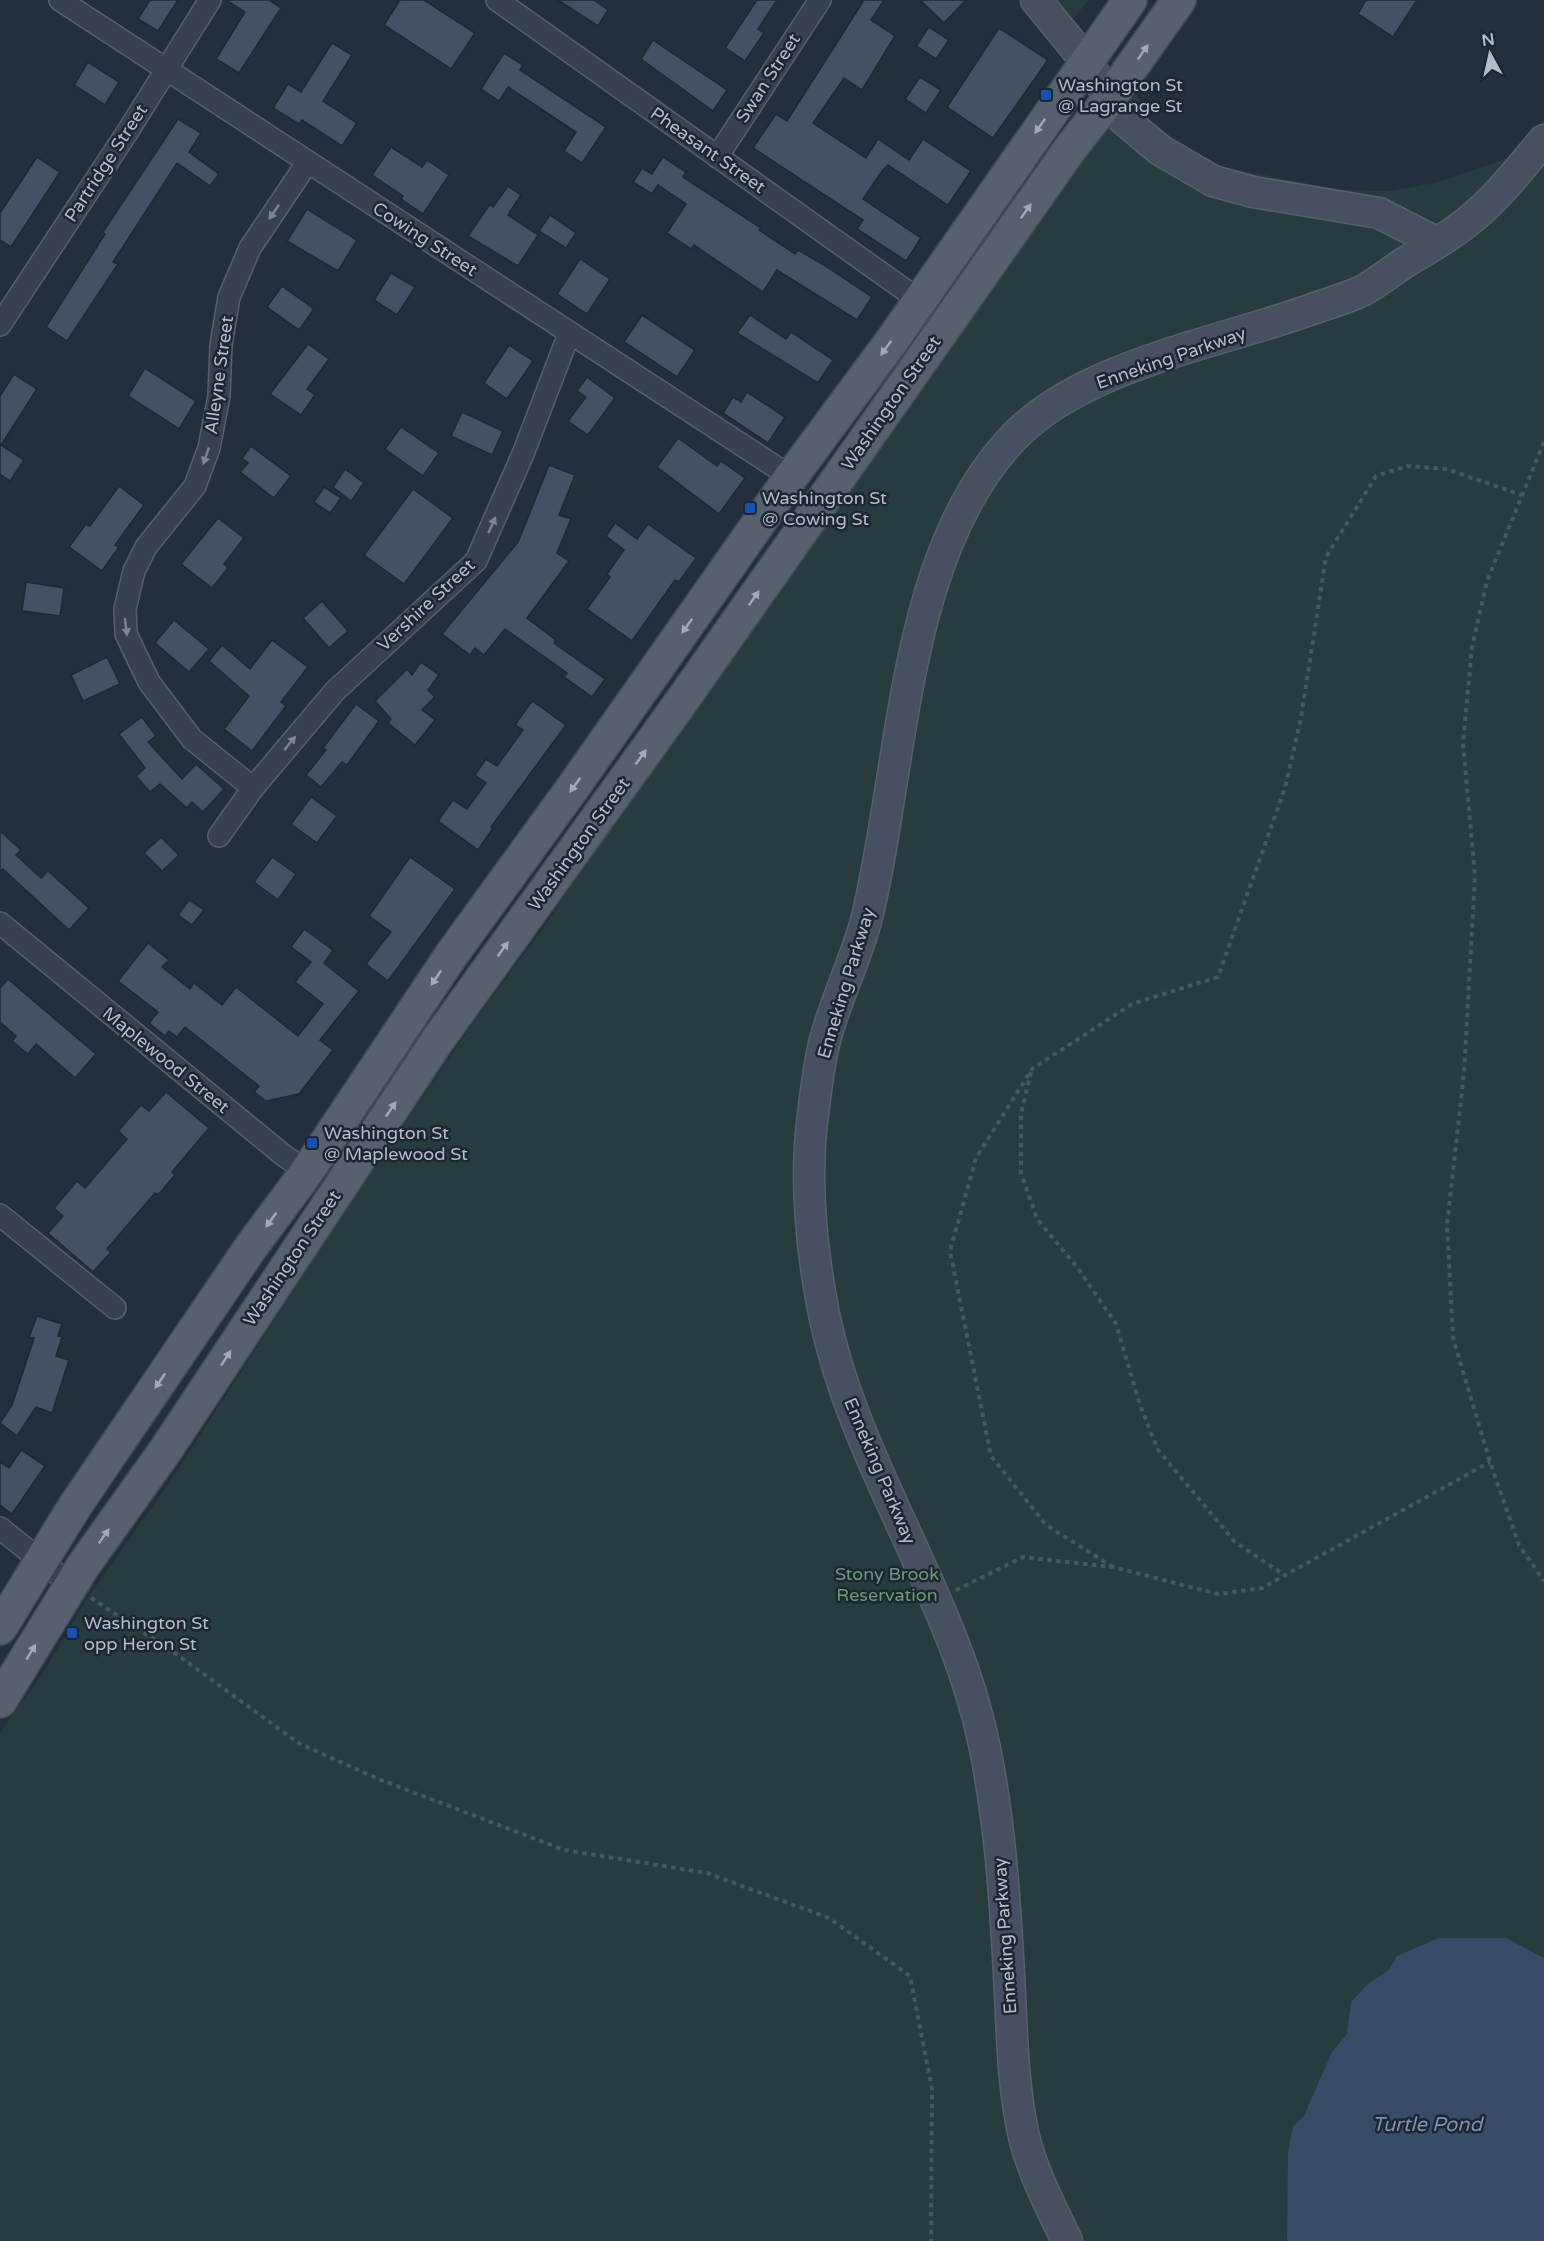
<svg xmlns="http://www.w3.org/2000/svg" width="1544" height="2241" font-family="'Varela Round',sans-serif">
  <rect width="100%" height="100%" fill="#242f3e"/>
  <g fill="#263c3f">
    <path d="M1054,0H1089L1071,21Z"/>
    <path d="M1136,93L1152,124L1190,154L1210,164L1338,190L1389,191L1435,183L1459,175L1522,153L1544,119V2241H0V1733L43,1673L87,1599L167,1486L326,1240L474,1021L544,927L663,746L804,546L915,400L1042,210Z"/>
  </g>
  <path fill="#394c67" d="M1439,1938H1506L1544,1958V2241H1287L1288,2152L1293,2126L1304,2116L1332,2052L1347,2034L1351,2002L1368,1984L1389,1970L1397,1956Z"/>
  <g fill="#455162" stroke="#1f2835" stroke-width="1.5">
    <path d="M150,0H178L158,31L138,19Z"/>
    <path d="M226,0H269L281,8L239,73L216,59L245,12Z"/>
    <path d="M400,0H424L475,33L451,69L384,25Z"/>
    <path d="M558,0H594L608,10L598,26Z"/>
    <path d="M757,0H777L758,29L764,33L745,61L725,48Z"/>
    <path d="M864,0H884L871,20L895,36L862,90L844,78L813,123L866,158L878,139L909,160L923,139L971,171L948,205L888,165L882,171L863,199L921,238L906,261L857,229L863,220L753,148L776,114L787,121Z"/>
    <path d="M920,0H966L944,23Z"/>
    <path d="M1366,0H1417L1393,37L1358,14Z"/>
    <path d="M929,27L949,40L936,59L916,46Z"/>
    <path d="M999,28L1048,60L993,138L947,107Z"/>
    <path d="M653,40L727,90L713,111L641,59Z"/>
    <path d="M332,43L352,55L323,101L357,123L342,146L302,120L299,124L273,108L288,84L301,92Z"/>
    <path d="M504,53L523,65L520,70L606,127L582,163L564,151L576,132L508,87L499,101L481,89Z"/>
    <path d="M88,62L119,82L105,105L74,85Z"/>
    <path d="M920,77L941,90L926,113L905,99Z"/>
    <path d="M178,119L201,133L189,152L219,174L210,186L177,163L113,262L118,264L67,341L46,327L105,234L103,232Z"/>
    <path d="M391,147L422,167L427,160L449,175L423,214L401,199L403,196L372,175Z"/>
    <path d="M37,157L60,172L11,247L0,240V213Z"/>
    <path d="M663,157L686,172L683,177L761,228L759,230L795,254L798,250L824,265L872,297L857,320L777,270L763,292L694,245L691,249L667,233L686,204L658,185L652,194L633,182L642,168L652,174Z"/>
    <path d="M508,186L521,195L508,215L538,235L518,266L468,236L490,204L493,207Z"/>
    <path d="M307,209L357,240L338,271L287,241Z"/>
    <path d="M550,215L576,233L566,248L539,231Z"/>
    <path d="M580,259L610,279L587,314L557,294Z"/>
    <path d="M391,273L415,287L397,315L374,300Z"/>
    <path d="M282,286L314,309L299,330L267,307Z"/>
    <path d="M642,315L695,350L677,377L624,342Z"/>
    <path d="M750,315L786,339L791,332L833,360L818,383L737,333Z"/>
    <path d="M308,344L329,359L307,389L315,395L301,415L270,394Z"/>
    <path d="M509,345L533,361L507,399L484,383Z"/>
    <path d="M145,368L196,401L179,429L128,396Z"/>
    <path d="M14,374L37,389L1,445L24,460L10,481L0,474V396Z"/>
    <path d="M587,377L615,398L588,435L568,421L586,397L577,391Z"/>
    <path d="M747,392L785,417L768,443L723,413L733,397L741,402Z"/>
    <path d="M462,412L503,431L492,455L451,436Z"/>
    <path d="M401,427L439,453L423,476L385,449Z"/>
    <path d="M678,438L717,466L721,461L745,478L719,514L657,467Z"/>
    <path d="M251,446L291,476L274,498L240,472L248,463L242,458Z"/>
    <path d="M549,465L575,475L559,515L571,519L557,553L569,561L527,618L556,640L554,643L605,679L592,697L564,677L567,673L505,629L484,655L475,648L470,655L442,634L518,542Z"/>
    <path d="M345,469L364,483L351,501L333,487Z"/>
    <path d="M119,486L144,505L115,545L119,547L102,571L69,547L86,524L90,526Z"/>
    <path d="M324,487L341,498L330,513L314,502Z"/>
    <path d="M413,489L453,518L404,584L364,555Z"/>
    <path d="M218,518L244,538L224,564L228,568L212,588L181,564Z"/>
    <path d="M615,523L637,539L648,524L696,558L679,582L675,580L632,641L587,609L610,577L607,574L624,550L606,536Z"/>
    <path d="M26,582L64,588L60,616L22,611Z"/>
    <path d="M322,601L348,631L329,648L303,618Z"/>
    <path d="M174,620L209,649L189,672L155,643Z"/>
    <path d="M272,640L308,667L281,702L286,706L252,751L224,729L249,696L209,661L222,645L250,669Z"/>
    <path d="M107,657L120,684L83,701L71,675Z"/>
    <path d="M421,662L439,675L428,690L435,697L422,710L435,720L415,745L388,723L391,719L375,701L407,669L412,675Z"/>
    <path d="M532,701L566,725L491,827L493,828L478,850L438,821L453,800L467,809L486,783L475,775L486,759L497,766L523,730L515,725Z"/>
    <path d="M356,704L379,721L347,765L342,762L321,787L306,775L326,750L323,748Z"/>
    <path d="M142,717L156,736L148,742L182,779L196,764L224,789L203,812L192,802L187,808L160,784L150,792L136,776L145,768L119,734Z"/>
    <path d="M311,797L337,816L317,843L291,824Z"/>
    <path d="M0,831L21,850L16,855L41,878L48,871L89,908L69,930L3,869L0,872Z"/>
    <path d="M161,837L179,855L162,871L144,853Z"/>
    <path d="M272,857L296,874L278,900L254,882Z"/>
    <path d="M410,857L455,889L388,981L366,964L391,932L369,916Z"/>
    <path d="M189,900L204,910L192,925L178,915Z"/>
    <path d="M304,929L333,950L324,963L359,991L320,1040L333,1050L299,1094L266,1101L254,1092L259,1086L185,1027L177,1037L169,1031L165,1036L149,1023L158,1012L118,981L148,943L169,960L162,967L190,989L194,983L222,1005L236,987L298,1036L323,1004L295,982L311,962L291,947Z"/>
    <path d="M8,979L96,1054L75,1078L36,1044L28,1054L12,1041L16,1036L0,1022V988Z"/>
    <path d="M166,1092L209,1128L172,1172L175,1175L158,1195L155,1193L107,1249L111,1252L93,1272L48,1233L63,1216L54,1208L77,1181L85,1188L127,1139L118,1131L141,1105L149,1111Z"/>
    <path d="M37,1316L62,1324L58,1336L62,1337L56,1356L69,1360L52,1413L36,1407L17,1436L0,1423L12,1405L34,1338L29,1337Z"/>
    <path d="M21,1450L45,1466L12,1514L0,1505V1462L9,1468Z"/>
  </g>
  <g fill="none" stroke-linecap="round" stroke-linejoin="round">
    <defs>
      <g id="street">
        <path d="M60,0L791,477"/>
        <path d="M497,0L919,300"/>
        <path d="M717,157L820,0"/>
        <path d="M0,325L128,131L210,0"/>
        <path d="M253,788L192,739L149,682L126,634L125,609L134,571L146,547L195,486L209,448L219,396L221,345L229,297L250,248L307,163"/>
        <path d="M219,836L253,788L335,691L476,561L523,454L569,334"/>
        <path d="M0,923L282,1154L335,1192"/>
        <path d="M0,1215L115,1308"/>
        <path d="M0,1528L71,1585"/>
      </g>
      <g id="secondary">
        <path d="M1036,0L1086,61L1123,119L1160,150L1213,181L1253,192L1379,213L1436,242"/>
        <path d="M1067,2241C1051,2207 1033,2173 1024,2137C1012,2083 1012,2028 1009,1974C1005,1899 1000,1823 985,1749C955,1597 855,1466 824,1314C811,1248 804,1181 813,1114C816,1090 819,1063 825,1040C836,999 855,961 866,921C904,769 901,551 1016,435C1086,364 1223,342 1315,308C1330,303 1347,298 1362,291C1376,284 1390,272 1404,263C1425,250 1448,238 1467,222C1497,199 1520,168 1544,140"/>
      </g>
      <g id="primary">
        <path d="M0,1628L75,1506L251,1247L306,1173L452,954L574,786L791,477L891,342L1130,0"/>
        <path d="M0,1701L83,1566L165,1451L437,1041L679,705L1070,149L1109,99L1179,0"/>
      </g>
    </defs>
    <use href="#street" stroke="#565f6c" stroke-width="24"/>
    <use href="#secondary" stroke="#565f6c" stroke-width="33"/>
    <use href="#primary" stroke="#414a57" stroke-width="36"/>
    <g stroke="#44595c" stroke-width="4" stroke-dasharray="4.5 4.5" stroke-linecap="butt">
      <path d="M1544,442L1487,581L1472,647L1463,743L1475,876L1464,1073L1447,1225L1453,1338L1490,1462L1519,1545L1544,1581"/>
      <path d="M1031,1072L1021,1114V1173L1037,1219L1077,1267L1116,1324L1140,1405L1158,1450L1235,1542L1284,1575"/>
      <path d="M1113,1567L1046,1525L991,1456L950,1251L976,1158L1032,1069L1132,1004L1218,977L1285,788L1301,718L1326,557L1376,476L1407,466L1446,469L1522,495"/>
      <path d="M956,1590L1023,1557L1113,1567L1218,1594L1262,1588L1490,1462"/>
      <path d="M91,1598L176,1654L300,1744L381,1780L564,1850L707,1873L829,1918L910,1976L932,2089L931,2241"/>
    </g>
    <use href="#street" stroke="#38414e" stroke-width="21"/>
    <use href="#secondary" stroke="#465061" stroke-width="30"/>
    <use href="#primary" stroke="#56606e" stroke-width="33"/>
  </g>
  <defs><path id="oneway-solid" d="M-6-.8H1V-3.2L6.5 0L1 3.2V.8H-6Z" transform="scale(1.5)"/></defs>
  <g fill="#a1aab7">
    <use href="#oneway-solid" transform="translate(1143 52) rotate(-55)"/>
    <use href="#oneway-solid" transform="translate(1040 126) rotate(125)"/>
    <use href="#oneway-solid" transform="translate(1026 211) rotate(-55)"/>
    <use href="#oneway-solid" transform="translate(886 348) rotate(126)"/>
    <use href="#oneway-solid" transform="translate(754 598) rotate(-55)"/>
    <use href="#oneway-solid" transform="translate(687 626) rotate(125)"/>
    <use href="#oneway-solid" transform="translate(641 757) rotate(-54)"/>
    <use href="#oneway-solid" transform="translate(575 785) rotate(126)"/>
    <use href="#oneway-solid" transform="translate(503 949) rotate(-54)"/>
    <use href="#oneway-solid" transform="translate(436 978) rotate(124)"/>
    <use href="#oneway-solid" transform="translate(391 1109) rotate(-56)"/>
    <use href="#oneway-solid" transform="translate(271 1220) rotate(126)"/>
    <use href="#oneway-solid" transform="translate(226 1358) rotate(-57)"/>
    <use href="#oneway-solid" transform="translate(160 1381) rotate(124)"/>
    <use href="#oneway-solid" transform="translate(104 1536) rotate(-55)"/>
    <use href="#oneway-solid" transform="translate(31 1652) rotate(-59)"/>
  </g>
  <g fill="#7c8592">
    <use href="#oneway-solid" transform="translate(274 212) rotate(124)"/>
    <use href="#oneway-solid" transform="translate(206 456) rotate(109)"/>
    <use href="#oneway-solid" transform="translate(492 525) rotate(-66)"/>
    <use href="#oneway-solid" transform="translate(126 627) rotate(83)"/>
    <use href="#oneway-solid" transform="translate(290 743) rotate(-51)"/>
  </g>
  <g fill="#1a4fb4" stroke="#1d2633" stroke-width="2">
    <rect x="1040" y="89" width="12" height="12" rx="3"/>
    <rect x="744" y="502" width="12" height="12" rx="3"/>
    <rect x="306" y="1137" width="12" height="12" rx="3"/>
    <rect x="66" y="1627" width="12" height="12" rx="3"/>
  </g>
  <g text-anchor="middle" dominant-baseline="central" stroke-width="5" stroke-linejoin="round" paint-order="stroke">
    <g font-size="18" fill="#b4bcc9" stroke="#1d2633">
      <text transform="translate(768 78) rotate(-57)">Swan Street</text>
      <text transform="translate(708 150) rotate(35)">Pheasant Street</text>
      <text transform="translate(106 163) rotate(-57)">Partridge Street</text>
      <text transform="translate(425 239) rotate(33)">Cowing Street</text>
      <text transform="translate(1171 358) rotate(-19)">Enneking Parkway</text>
      <text transform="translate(219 375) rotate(-82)">Alleyne Street</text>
      <text transform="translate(891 403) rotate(-55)">Washington Street</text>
      <text transform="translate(426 605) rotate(-43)">Vershire Street</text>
      <text transform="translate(579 844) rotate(-54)">Washington Street</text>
      <text transform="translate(846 983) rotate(-73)">Enneking Parkway</text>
      <text transform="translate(166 1060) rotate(39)">Maplewood Street</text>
      <text transform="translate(292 1258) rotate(-56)">Washington Street</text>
      <text transform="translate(880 1471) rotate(67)">Enneking Parkway</text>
      <text transform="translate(1005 1936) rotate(-94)">Enneking Parkway</text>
    </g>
    <g font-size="18" fill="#b4bcc9" stroke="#1d2633" text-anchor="start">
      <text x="1058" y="85">Washington St<tspan x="1058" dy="21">@ Lagrange St</tspan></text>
      <text x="762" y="498">Washington St<tspan x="762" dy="21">@ Cowing St</tspan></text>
      <text x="324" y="1133">Washington St<tspan x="324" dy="21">@ Maplewood St</tspan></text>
      <text x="84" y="1623">Washington St<tspan x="84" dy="21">opp Heron St</tspan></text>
    </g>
    <g font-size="18" fill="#6b9a76" stroke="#1d2633">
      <text x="887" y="1574">Stony Brook<tspan x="887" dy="21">Reservation</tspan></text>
    </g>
    <g font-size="20" font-style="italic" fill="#7c92b1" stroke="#1d2633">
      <text x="1427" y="2125">Turtle Pond</text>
    </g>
  </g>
  <g transform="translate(1490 54) rotate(352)" stroke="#1d2633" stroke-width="4.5" paint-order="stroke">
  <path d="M0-4.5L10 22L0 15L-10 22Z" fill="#b4bcc9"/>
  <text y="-9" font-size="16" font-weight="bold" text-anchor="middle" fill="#b4bcc9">N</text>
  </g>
</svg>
